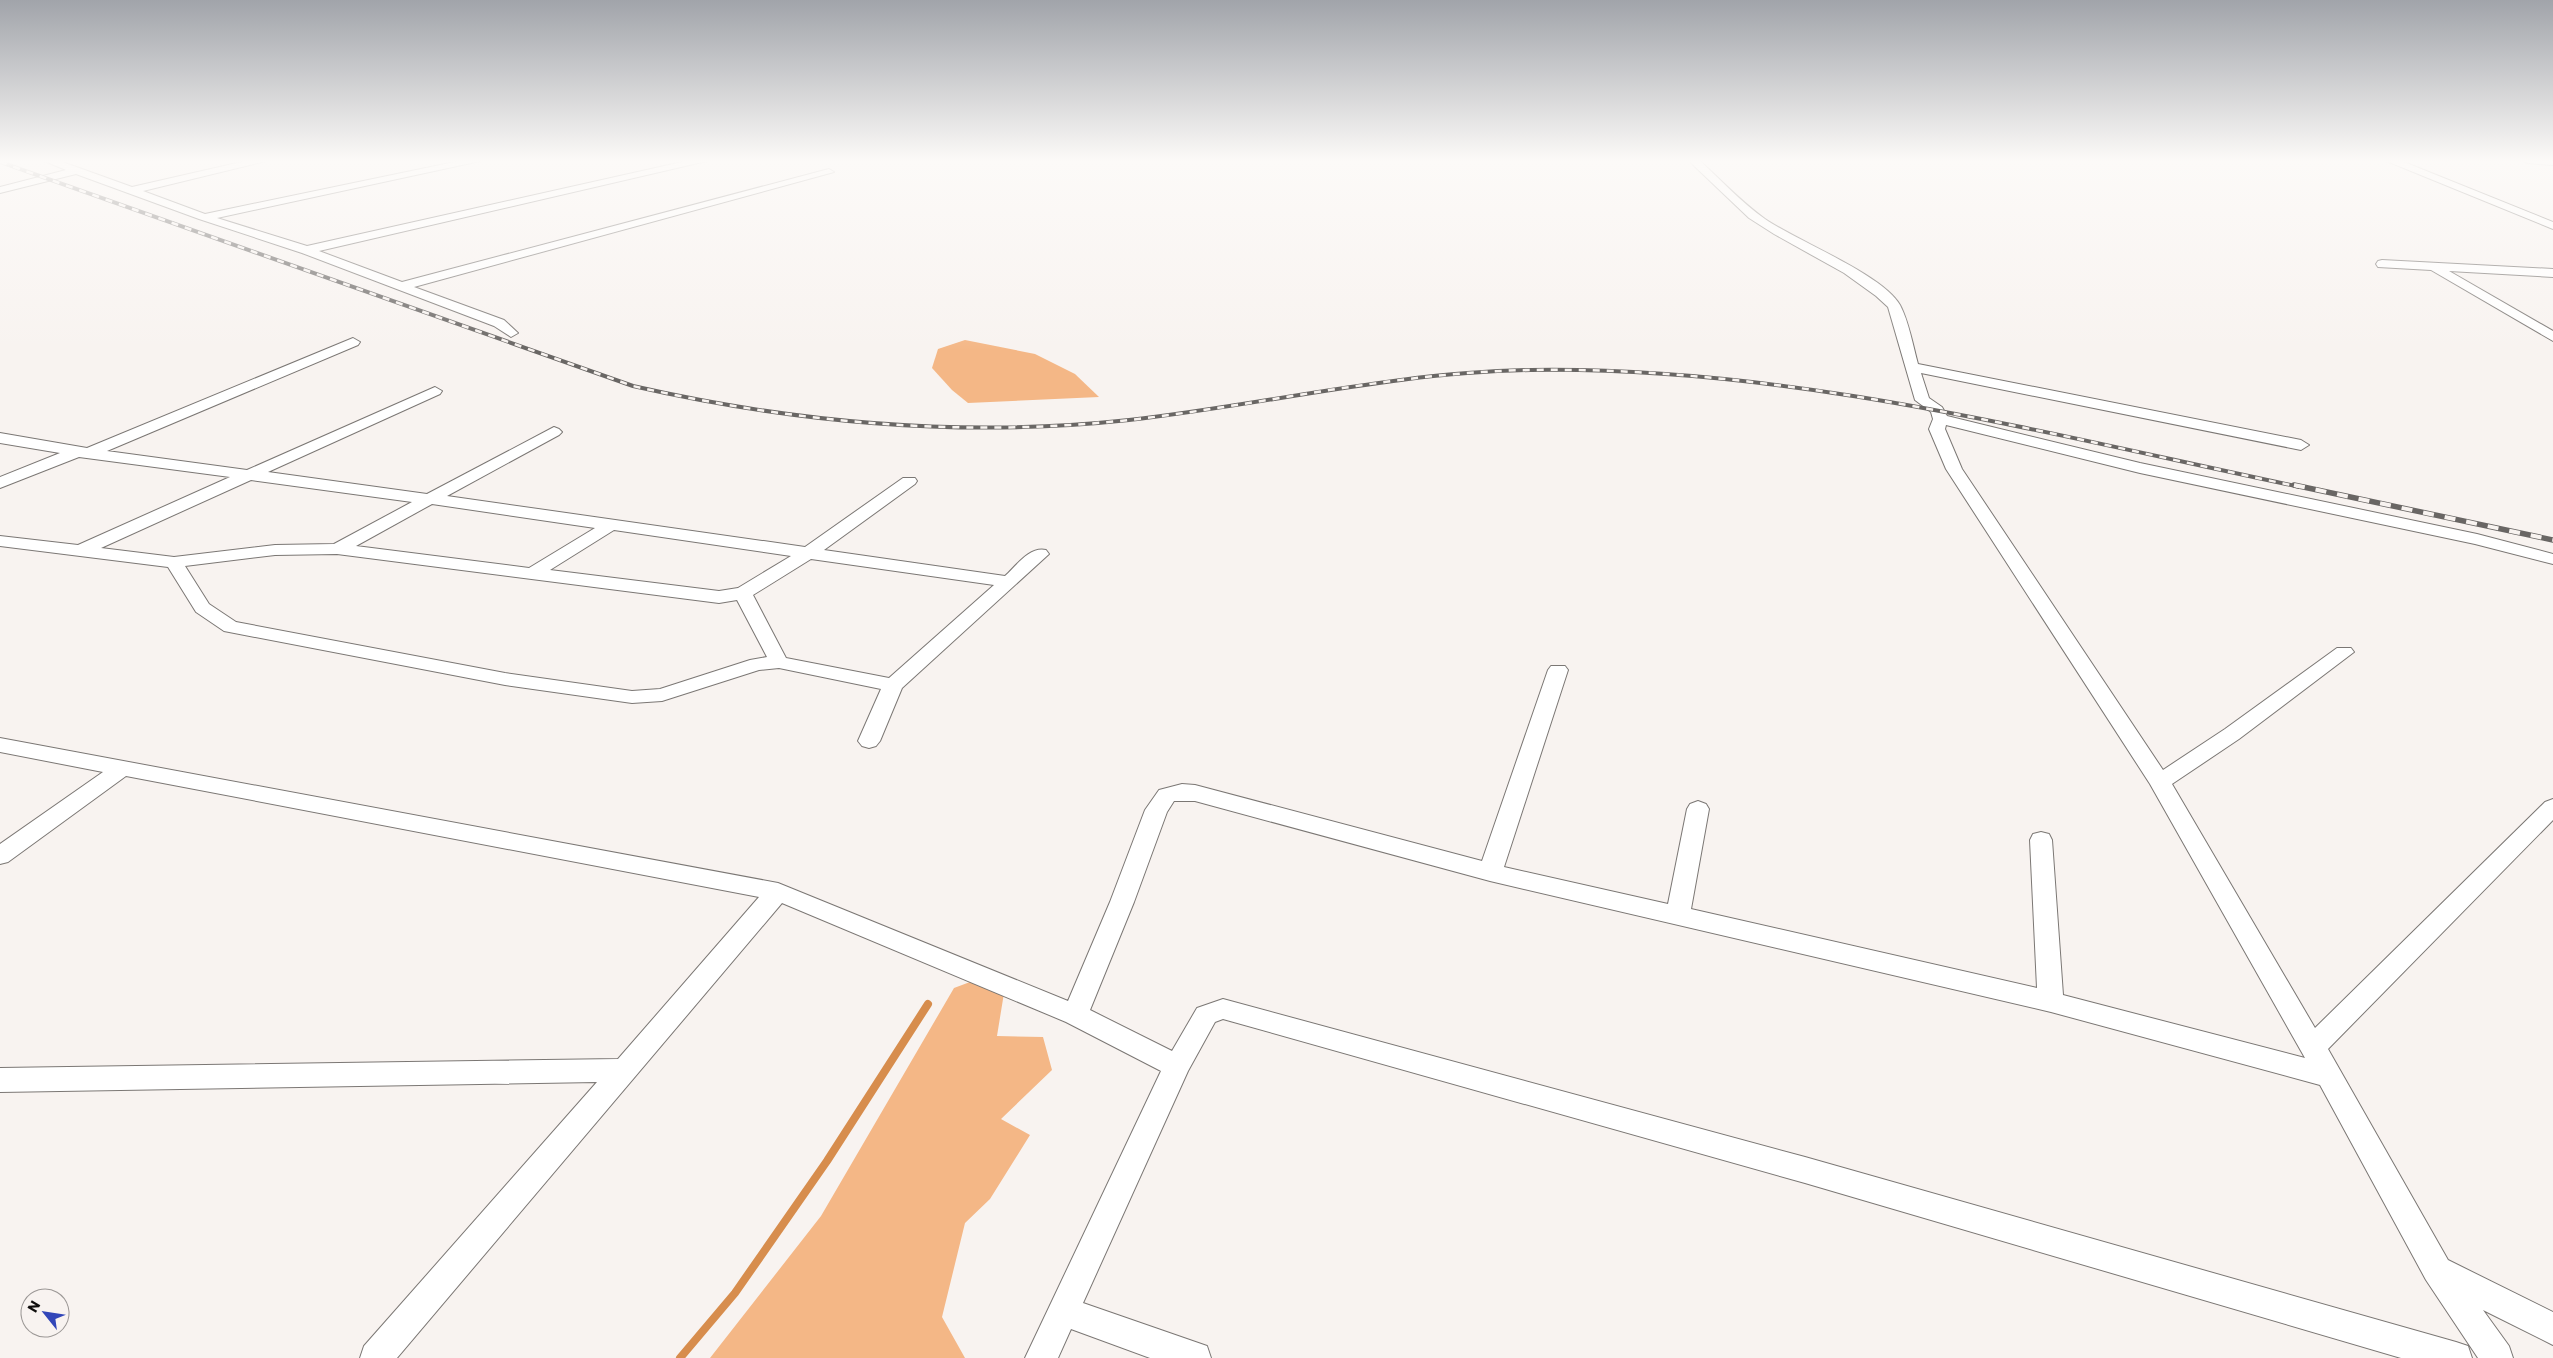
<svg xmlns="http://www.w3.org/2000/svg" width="2553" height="1358" font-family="Poppins,sans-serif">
  <rect width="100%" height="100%" fill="#f8f3f0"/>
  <g fill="#f4b786">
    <path d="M965,340L1035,354L1075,374L1099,397L968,403L952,390L932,368L938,349Z"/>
    <path d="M970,982L1004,993L997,1036L1043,1037L1052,1070L1001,1119L1030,1135L990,1199L965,1223L942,1317L965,1358H710L821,1216L954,988Z"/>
  </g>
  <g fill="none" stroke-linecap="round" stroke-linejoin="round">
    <path stroke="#d78d4d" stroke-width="8" d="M680,1358L735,1293L827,1161L928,1004"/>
    <defs>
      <g id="minor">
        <path d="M42,160H57L132,187L250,160H270L143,191L205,214L464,160H485L217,218L307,246L691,160H711L319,251L402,282L825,170L829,169L834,172L414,287L504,320L518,333L511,337L494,326L302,253L199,219L76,174L0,193V187L66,170Z"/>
        <path d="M1688,160H1699C1721,180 1741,202 1765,219C1797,241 1882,274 1900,305C1909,322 1913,346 1918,364L2301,440L2309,445L2301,450L1921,373L1929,398L1942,407L1947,416L2140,463L2477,534L2553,554V564L2475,544L2140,473L1946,425L1945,429L1962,469L2163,770L2225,729L2337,648H2351L2354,652L2239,739L2172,784L2315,1028L2545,802L2553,799V820L2328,1049L2448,1260L2553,1312V1345L2483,1310L2509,1346L2513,1358H2478L2426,1280L2320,1085L2051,1012L1490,881L1195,801H1174L1167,812L1134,902L1090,1010L1172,1051L1197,1008L1223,999L1805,1157L2456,1342L2468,1346L2472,1358H2401L1805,1183L1223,1019L1215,1022L1188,1071L1083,1303L1207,1346L1211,1358H1150L1071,1329L1058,1358H1025L1161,1071L1066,1022L782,903L397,1358H360L364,1346L597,1082L0,1092V1068L618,1059L759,897L126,776L8,862L0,864V844L103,772L0,752V738L778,883L1068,1001L1110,902L1145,810L1159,790L1182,784L1195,785L1482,861L1548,670L1551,666H1565L1568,670L1504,867L1668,904L1687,809L1690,804L1698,801L1706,804L1709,809L1691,909L2037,988L2030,840L2033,834L2041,832L2049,834L2052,840L2063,995L2305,1058L2150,784L1946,469L1929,429L1933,419L1931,412L1915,400L1888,307L1876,296L1844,273L1774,234L1749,218Z"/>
        <path d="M2384,160H2399L2553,222V229Z"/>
        <path d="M2522,160H2553V165L2527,163Z"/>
        <path d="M2382,260L2553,269V277L2449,271L2553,331V341L2431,270L2378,267L2376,264L2378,261Z"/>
        <path d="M353,338L360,342L358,345L107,451L247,470L435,387L442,391L440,394L268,472L427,494L554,427L559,429L562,432L559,435L447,496L805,547L903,478H915L917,481L915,484L824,550L1005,576C1016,566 1030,546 1046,550L1049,554L902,688L880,741L876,746L869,748L862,746L858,741L881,689L779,668L759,670L662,701L632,703L505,685L224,631L196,612L168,567L0,546V536L78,545L230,477L79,457L0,488V477L60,453L0,443V433L87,448ZM251,480L412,502L334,544L275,545L174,557L101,548ZM432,504L595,528L529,568L356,546ZM614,530L791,556L738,588L719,591L550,570ZM337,554L719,603L737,600L767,657L750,660L660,689L632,691L505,673L236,622L209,604L185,566L275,555ZM811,559L994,585L889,678L786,658L753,595Z"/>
      </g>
    </defs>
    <use href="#minor" stroke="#7b7774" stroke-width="2"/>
    <use href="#minor" fill="#fff" fill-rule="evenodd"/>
    <defs>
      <path id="rail-far1" d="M0,162L633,386C796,423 962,438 1129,420C1263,405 1395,372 1531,370C1792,366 2047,434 2300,487"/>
      <path id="rail" d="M2294,485L2553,540"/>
    </defs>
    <use href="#rail-far1" stroke="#696664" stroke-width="4"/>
    <use href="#rail" stroke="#696664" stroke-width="5.5"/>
    <use href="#rail-far1" stroke="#f8f3f0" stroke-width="2.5" stroke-dasharray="7" stroke-linecap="butt"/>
    <use href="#rail" stroke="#f8f3f0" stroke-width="4" stroke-dasharray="11" stroke-linecap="butt"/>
  </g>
  <linearGradient id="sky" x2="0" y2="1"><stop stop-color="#a1a4aa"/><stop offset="0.46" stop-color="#fcfaf8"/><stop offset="1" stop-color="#fcfaf8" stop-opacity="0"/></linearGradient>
  <rect width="2553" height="350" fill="url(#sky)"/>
  <g transform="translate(45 1313) rotate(300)"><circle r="24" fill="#f8f3f0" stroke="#9b9795"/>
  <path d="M0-4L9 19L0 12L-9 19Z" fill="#3246b8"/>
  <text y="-8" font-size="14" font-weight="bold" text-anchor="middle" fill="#0f0d0c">N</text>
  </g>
</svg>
